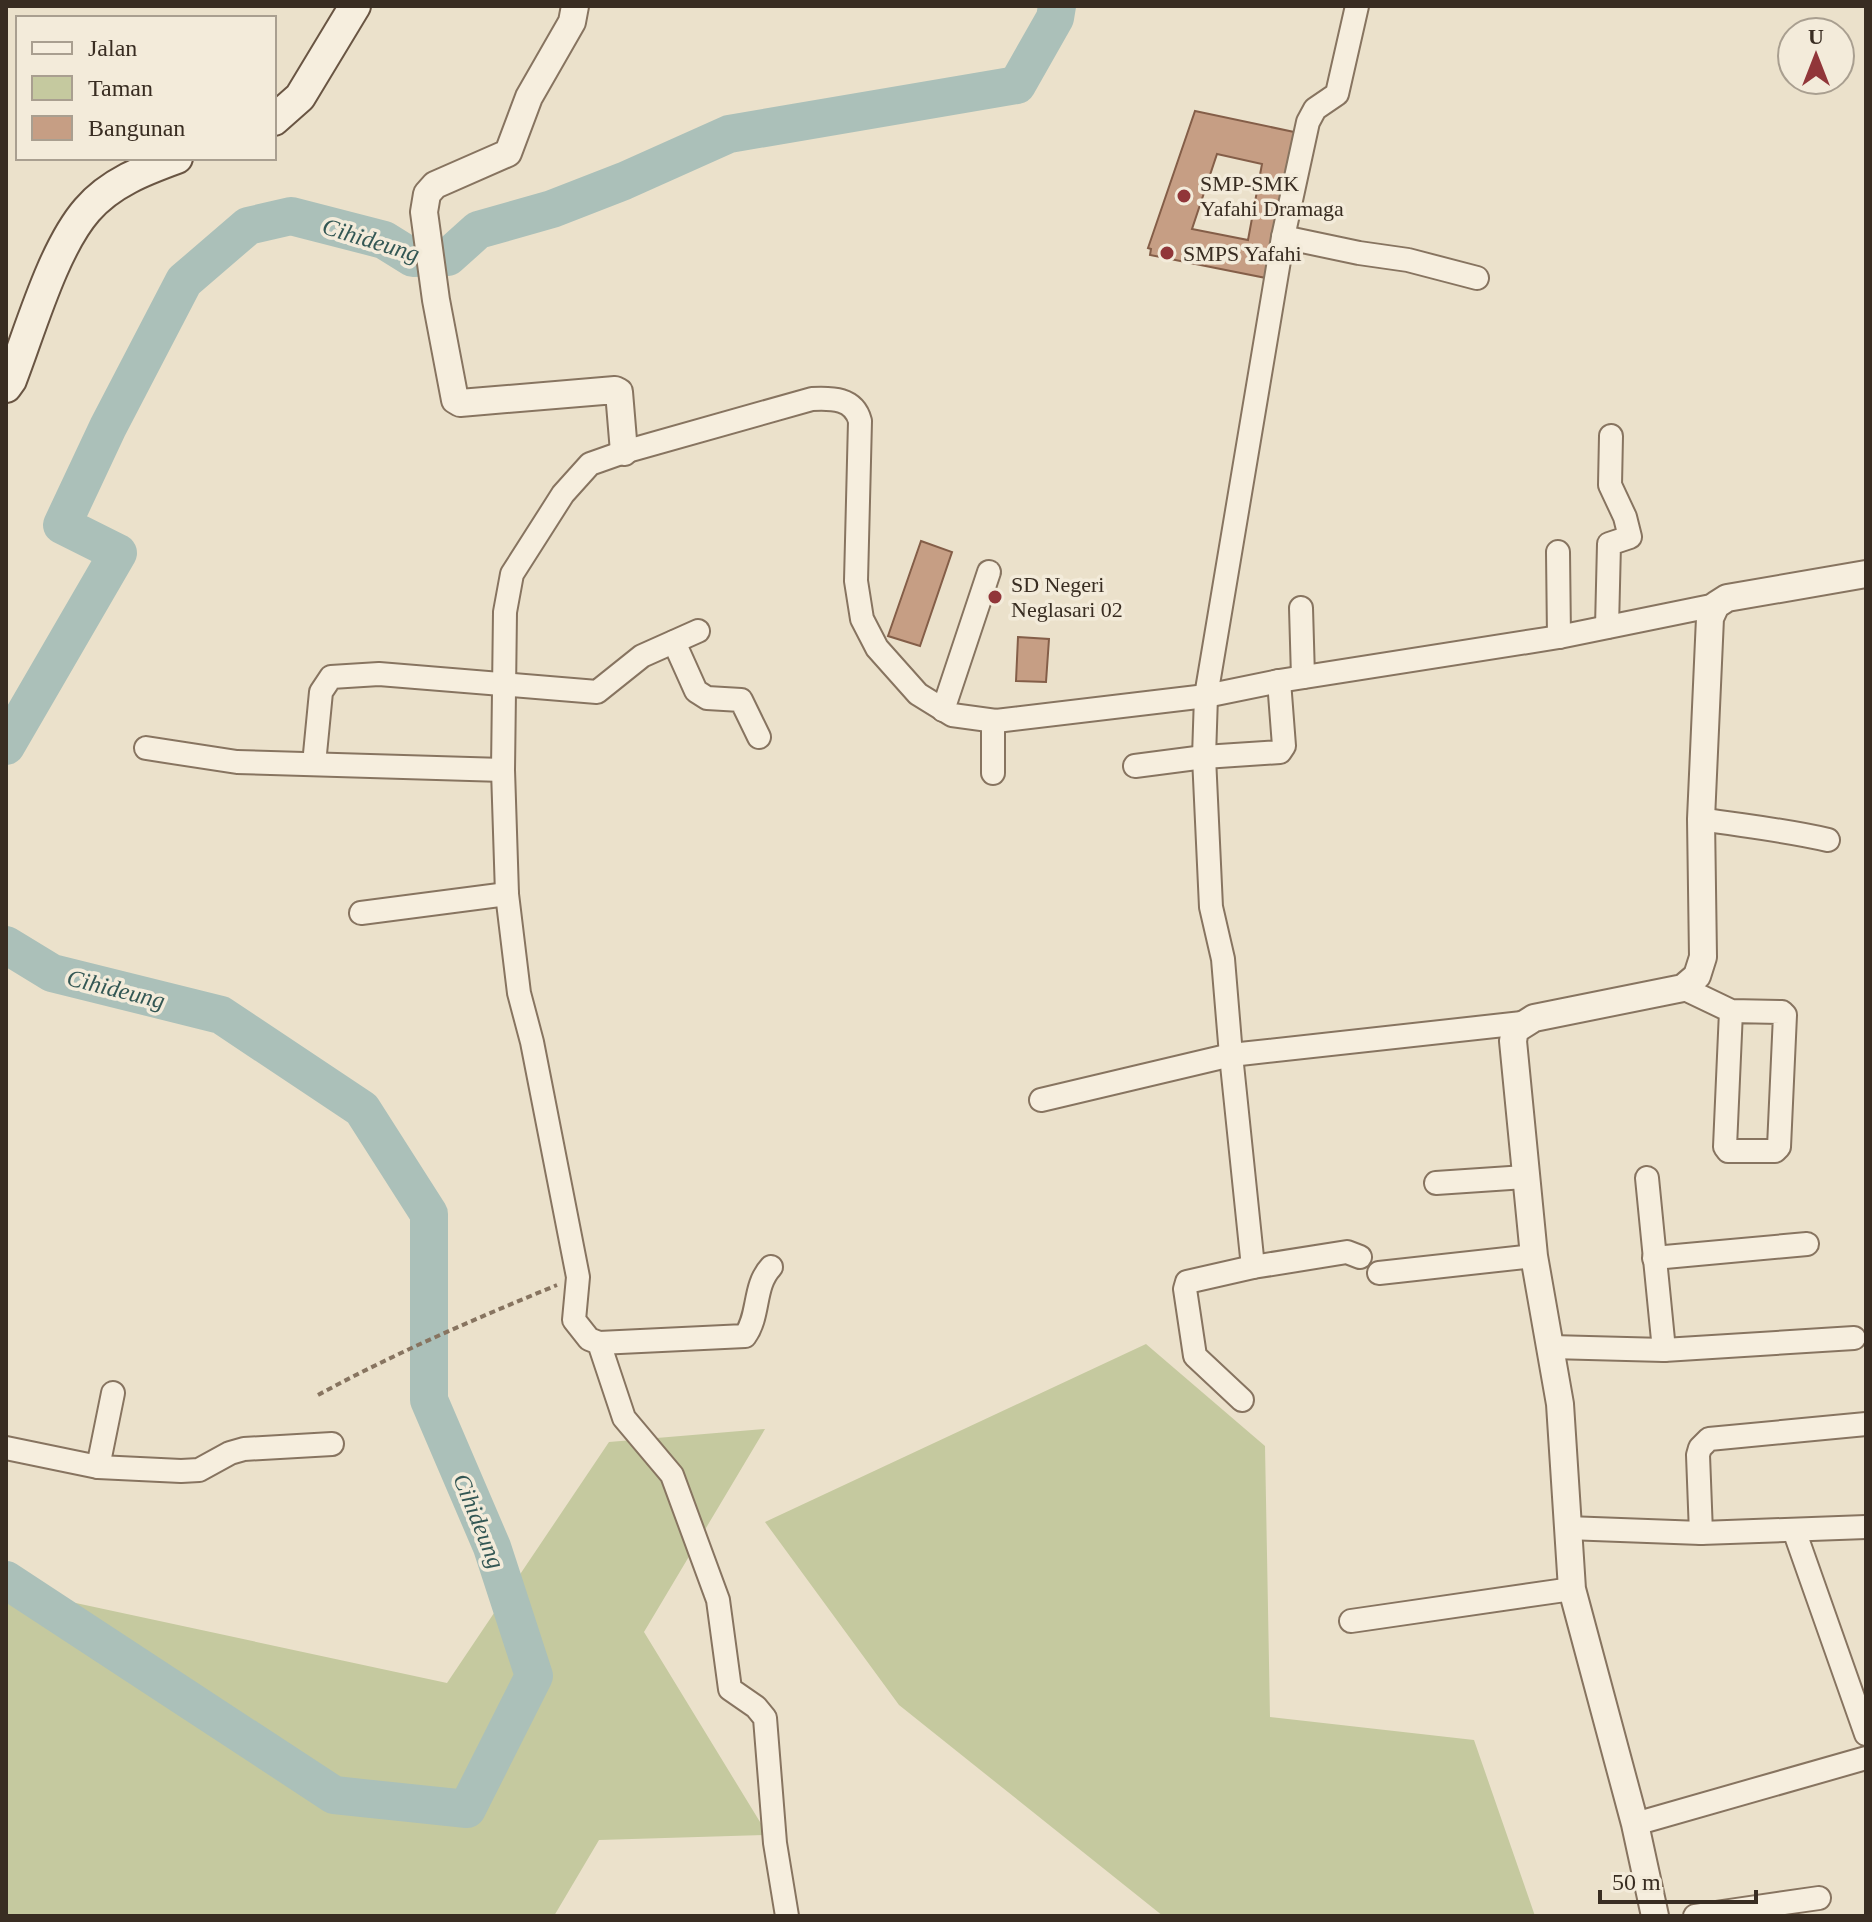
<svg xmlns="http://www.w3.org/2000/svg" width="1872" height="1922" font-family="'Times New Roman',serif">
  <rect width="100%" height="100%" fill="#ebe1cb"/>
  <g fill="#c5c99f">
    <path d="M1146,1344L1265,1446L1270,1717L1474,1740L1535,1916H1163L899,1705L765,1522Z"/>
    <path d="M765,1429L644,1632L768,1835L599,1840L554,1916H6V1588L447,1683L609,1442Z"/>
  </g>
  <g fill="none" stroke-linecap="round" stroke-linejoin="round">
    <g stroke="#abc0b9" stroke-width="38">
      <path d="M6,746L118,553L62,525L108,427L184,281L248,226L291,216L384,240L413,258L448,257L478,230L552,209L624,181L729,134L1017,85L1055,18L1057,6"/>
      <path d="M6,945L52,973L221,1015L362,1109L429,1214V1400L492,1547L534,1676L467,1809L334,1795L6,1580"/>
    </g>
  </g>
  <g fill="#c69e84" stroke="#845e48" stroke-width="2" fill-rule="evenodd">
    <path d="M1195,111L1299,133L1271,279L1150,255L1151,249L1148,248ZM1217,154L1262,164L1248,240L1192,229Z"/>
    <path d="M921,541L952,552L920,646L888,636Z"/>
    <path d="M1018,637L1049,639L1046,682L1016,681Z"/>
  </g>
  <g fill="none" stroke-linecap="round" stroke-linejoin="round">
    <defs>
      <g id="minor">
        <path d="M1283,237L1359,253L1408,260L1477,278"/>
        <path d="M1558,552L1559,637"/>
        <path d="M1301,608L1303,677"/>
        <path d="M1607,627L1609,544L1630,537L1625,517L1610,485L1611,436"/>
        <path d="M674,642L696,691L707,698L741,700L759,737"/>
        <path d="M943,710L989,572"/>
        <path d="M993,721V773"/>
        <path d="M146,748L237,762L503,770"/>
        <path d="M314,764L321,692L331,677L379,674L597,692L642,656L698,631"/>
        <path d="M1135,766L1204,757L1280,752L1284,746L1279,681"/>
        <path d="M1701,819C1744,826 1786,830 1828,840"/>
        <path d="M361,913L507,894"/>
        <path d="M1683,988L1731,1011L1782,1012L1785,1015L1779,1147L1775,1151H1728L1725,1147L1731,1011"/>
        <path d="M1041,1100L1231,1055L1522,1023"/>
        <path d="M1647,1178L1664,1350"/>
        <path d="M1436,1183L1525,1177"/>
        <path d="M1654,1258L1807,1244"/>
        <path d="M1253,1267L1231,1055L1223,959L1211,907L1204,757L1206,696L1283,237L1308,122L1315,109L1337,94L1357,6"/>
        <path d="M1379,1273L1534,1256"/>
        <path d="M599,1343L745,1336C760,1315 753,1286 771,1267"/>
        <path d="M1551,1347L1664,1350L1854,1338"/>
        <path d="M1242,1400L1195,1356L1185,1289L1187,1282L1253,1267L1347,1252L1360,1257"/>
        <path d="M6,1448L98,1467L181,1471L199,1470L230,1453L244,1449L332,1444"/>
        <path d="M98,1467L113,1393"/>
        <path d="M1567,1528L1701,1533L1866,1527"/>
        <path d="M1794,1530L1866,1734"/>
        <path d="M1701,1533L1698,1455L1700,1448L1709,1439L1866,1424"/>
        <path d="M1351,1621L1572,1589"/>
        <path d="M1635,1824L1866,1758"/>
        <path d="M787,1916L775,1843L765,1718L756,1707L730,1689L718,1600L672,1475L624,1418L599,1343L589,1339L574,1320L578,1277L532,1042L519,993L507,894L503,770L505,612L512,574L563,494L590,464L624,452L812,399C832,398 854,398 860,421L856,581L862,619L877,648L918,694L952,715L996,721L1206,696L1279,681L1559,637L1716,605"/>
        <path d="M1695,1916L1819,1898"/>
      </g>
      <g id="tertiary">
        <path d="M575,6L572,22L529,97L508,153L435,185L427,194L424,212L436,300L455,400L460,403L615,390L619,392L624,452"/>
        <path d="M1655,1916L1635,1824L1572,1589L1560,1404L1534,1256L1513,1041L1515,1030L1534,1018L1683,988L1697,976L1703,957L1701,819L1710,618L1716,605L1727,598L1866,574"/>
      </g>
      <g id="secondary">
        <path d="M274,120L300,97L355,6"/>
        <path d="M6,387L11,380C30,331 53,249 87,210C110,183 144,170 177,158"/>
      </g>
    </defs>
    <use href="#minor" stroke="#877460" stroke-width="26"/>
    <use href="#tertiary" stroke="#877460" stroke-width="30"/>
    <use href="#secondary" stroke="#695543" stroke-width="34"/>
    <path stroke="#877460" stroke-width="4" stroke-dasharray="6 4" stroke-linecap="butt" d="M318,1395C395,1353 475,1319 557,1285"/>
    <use href="#minor" stroke="#f6eede" stroke-width="22"/>
    <use href="#tertiary" stroke="#f6eede" stroke-width="26"/>
    <use href="#secondary" stroke="#f6eede" stroke-width="30"/>
  </g>
  <g fill="#913639" stroke="#f3ebda" stroke-width="3">
    <circle cx="1184" cy="196" r="8"/>
    <circle cx="1167" cy="253" r="8"/>
    <circle cx="995" cy="597" r="8"/>
  </g>
  <g text-anchor="middle" dominant-baseline="central" stroke-width="7" stroke-linejoin="round" paint-order="stroke">
    <g font-size="22" fill="#392d22" stroke="#f3ebda" text-anchor="start">
      <text x="1200" y="183">SMP-SMK<tspan x="1200" dy="25">Yafahi Dramaga</tspan></text>
      <text x="1183" y="253">SMPS Yafahi</text>
      <text x="1011" y="584">SD Negeri<tspan x="1011" dy="25">Neglasari 02</tspan></text>
    </g>
    <g font-size="24" font-style="italic" fill="#335754" stroke="#f3ebda">
      <text transform="translate(371 240) rotate(17)">Cihideung</text>
      <text transform="translate(116 989) rotate(14)">Cihideung</text>
      <text transform="translate(479 1521) rotate(68)">Cihideung</text>
    </g>
  </g>
  <rect width="1872" height="1922" fill="none" stroke="#392d22" stroke-width="16"/>
  <rect x="16" y="16" width="260" height="144" fill="#f3ebda" stroke="#a99f90" stroke-width="2"/>
  <rect x="32" y="42" width="40" height="12" fill="#f6eede" stroke="#a99f90" stroke-width="2"/>
  <text x="88" y="56" font-size="24" fill="#392d22">Jalan</text>
  <rect x="32" y="76" width="40" height="24" fill="#c5c99f" stroke="#a99f90" stroke-width="2"/>
  <text x="88" y="96" font-size="24" fill="#392d22">Taman</text>
  <rect x="32" y="116" width="40" height="24" fill="#c69e84" stroke="#a99f90" stroke-width="2"/>
  <text x="88" y="136" font-size="24" fill="#392d22">Bangunan</text>
  <g transform="translate(1816 56)"><circle r="38" fill="#f3ebda" stroke="#a99f90" stroke-width="2"/>
  <path d="M0-6L14 30L0 20L-14 30Z" fill="#913639"/>
  <text y="-12" font-size="22" font-weight="bold" text-anchor="middle" fill="#392d22">U</text>
  </g>
  <path d="M1600 1890v12h156v-12" fill="none" stroke="#392d22" stroke-width="4"/>
  <text x="1612" y="1890" font-size="24" fill="#392d22" stroke="#f3ebda" stroke-width="6" paint-order="stroke">50 m</text>
</svg>
